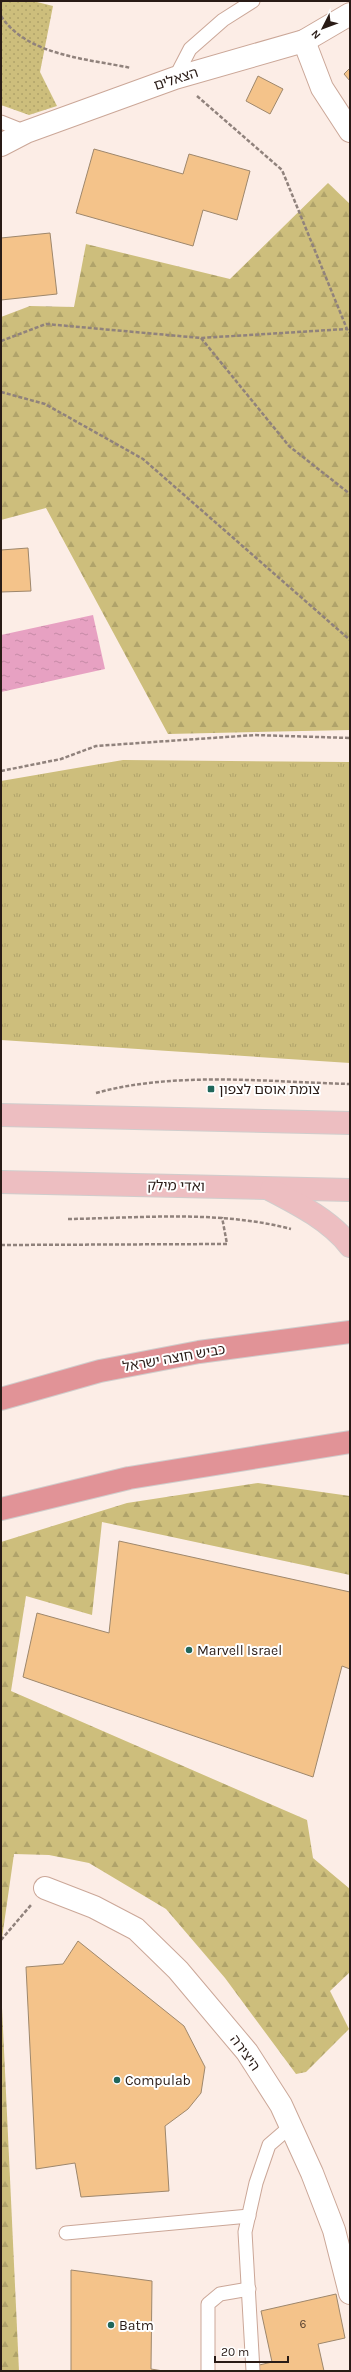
<svg xmlns="http://www.w3.org/2000/svg" width="351" height="2372" font-family="Karla,'Noto Sans Hebrew',sans-serif">
  <defs>
    <pattern id="grass-tufts" width="24" height="20" patternUnits="userSpaceOnUse"><rect width="24" height="20" fill="#cdbe7c"/><path d="M3 7l-1-3M5 7V3M7 7l1-3M15 17l-1-3M17 17v-4M19 17l1-3" fill="none" stroke="#b0a36a"/></pattern>
    <pattern id="forest-firs" width="22" height="20" patternUnits="userSpaceOnUse"><rect width="22" height="20" fill="#cdbe7c"/><path d="M5 1l3.5 6h-7zM16 11l3.5 6h-7z" fill="#b0a36a"/></pattern>
    <pattern id="park-dots" width="8" height="8" patternUnits="userSpaceOnUse"><rect width="8" height="8" fill="#cdbe7c"/><path d="M2 2h.1M6 6h.1" fill="none" stroke="#b0a36a" stroke-width="1.8" stroke-linecap="round"/></pattern>
    <pattern id="water-ripples" width="26" height="14" patternUnits="userSpaceOnUse"><rect width="26" height="14" fill="#e7a1c2"/><path d="M2 4q2-2 4 0t4 0M15 11q2-2 4 0t4 0" fill="none" stroke="#c68aa6"/></pattern>
  </defs>
  <rect width="100%" height="100%" fill="#fcede6"/>
  <path fill="url(#grass-tufts)" d="M123,760L350,762V1063L1,1040V781Z"/>
  <g fill="url(#forest-firs)">
    <path d="M328,183L350,204V730L168,734L46,508L1,520V317L30,306L74,307L86,244L230,279Z"/>
    <path d="M258,1483L350,1496V1575L102,1522L92,1615L26,1596L11,1691L307,1820L313,1858L350,1889V1972L330,1991L349,2029L306,2072L296,2074L225,1978L166,1909L89,1863L49,1855L14,1854L1,1945V1542L127,1503Z"/>
    <path d="M1,1986L19,2371H1Z"/>
  </g>
  <path fill="url(#park-dots)" d="M1,1H33L53,6L40,72L57,106L29,115L1,105Z"/>
  <path fill="url(#water-ripples)" d="M93,615L105,669L1,692V635Z"/>
  <g fill="#f4c38a" stroke="#9e876c">
    <path d="M350,68V81L344,74Z"/>
    <path d="M258,76L283,89L270,114L246,101Z"/>
    <path d="M94,149L183,174L189,154L250,171L237,220L203,210L193,246L76,213Z"/>
    <path d="M50,233L57,294L1,300V238Z"/>
    <path d="M28,548L31,591L1,592V550Z"/>
    <path d="M119,1541L350,1592V1669L342,1666L313,1777L23,1677L37,1613L109,1633Z"/>
    <path d="M78,1941L184,2026L205,2067L201,2093L188,2109L165,2126L169,2191L81,2197L75,2163L36,2169L26,1967L63,1964Z"/>
    <path d="M71,2270L152,2281L151,2369L163,2371H71Z"/>
    <path d="M336,2294L345,2338L318,2344L324,2371H256L255,2366L272,2362L261,2311Z"/>
  </g>
  <g fill="none" stroke-linecap="round" stroke-linejoin="round">
    <defs>
      <g id="service">
        <path d="M175,78L190,49L223,20L253,1"/>
        <path d="M1,122L26,132"/>
        <path d="M66,2233L249,2216"/>
        <path d="M208,2371V2304L220,2294L249,2289"/>
        <path d="M253,2371L245,2232L256,2183L269,2145L291,2126"/>
      </g>
      <g id="minor">
        <path d="M304,41L322,88L350,131"/>
        <path d="M1,145L26,132L175,78L304,41L350,14"/>
        <path d="M45,1888L94,1907L136,1929L178,1970L247,2052L281,2105L312,2173L334,2230L350,2293"/>
      </g>
      <g id="primary">
        <path d="M1,1115L350,1123"/>
        <path d="M1,1182L350,1190"/>
        <path d="M271,1190C298,1204 331,1221 350,1246"/>
      </g>
      <g id="motorway">
        <path d="M1,1399L100,1371L199,1352L350,1332"/>
        <path d="M1,1509L129,1478L350,1442"/>
      </g>
    </defs>
    <use href="#service" stroke="#cba798" stroke-width="15"/>
    <use href="#minor" stroke="#cba798" stroke-width="24"/>
    <use href="#primary" stroke="#d0cdcc" stroke-width="24"/>
    <use href="#motorway" stroke="#d0cdcc" stroke-width="24"/>
    <g stroke="#90827c" stroke-width="2.5" stroke-dasharray="4 2" stroke-linecap="butt">
      <path d="M1,16C27,56 89,59 131,68"/>
      <path d="M197,96L282,170L347,329L350,333"/>
      <path d="M201,338L289,446L350,494"/>
      <path d="M1,341L46,324L201,338L346,329"/>
      <path d="M1,392L45,404L143,459L350,640"/>
      <path d="M1,771L61,759L96,746L255,735L350,738"/>
      <path d="M96,1093C175,1071 268,1082 350,1084"/>
      <path d="M68,1219C142,1218 219,1210 291,1229"/>
      <path d="M1,1245L227,1244L222,1217"/>
      <path d="M1,1940L31,1905"/>
    </g>
    <use href="#service" stroke="#fff" stroke-width="13"/>
    <use href="#minor" stroke="#fff" stroke-width="22"/>
    <use href="#primary" stroke="#edbec1" stroke-width="22"/>
    <use href="#motorway" stroke="#e19397" stroke-width="22"/>
  </g>
  <g fill="#21675b" stroke="#fff" stroke-width="1.5">
    <rect x="207" y="1085" width="8" height="8" rx="2"/>
    <circle cx="189" cy="1650" r="4"/>
    <circle cx="117" cy="2080" r="4"/>
    <circle cx="111" cy="2325" r="4"/>
  </g>
  <g text-anchor="middle" dominant-baseline="central" stroke-width="4" stroke-linejoin="round" paint-order="stroke">
    <g font-size="12" fill="#5c4533">
      <text x="303" y="2324">6</text>
    </g>
    <g font-size="14" fill="#291b16" stroke="#fff">
      <text transform="translate(176 79) rotate(-18)">הצאלים</text>
      <text transform="translate(176 1186) rotate(1)">ואדי מילק</text>
      <text transform="translate(174 1358) rotate(-10)">כביש חוצה ישראל</text>
      <text transform="translate(245 2053) rotate(54)">היצירה</text>
    </g>
    <g font-size="14" fill="#291b16" stroke="#fff" text-anchor="start">
      <text x="219" y="1089">צומת אוסם לצפון</text>
      <text x="197" y="1650">Marvell Israel</text>
      <text x="125" y="2080">Compulab</text>
      <text x="119" y="2325">Batm</text>
    </g>
  </g>
  <rect width="351" height="2372" fill="none" stroke="#291b16" stroke-width="4"/>
  <g transform="translate(323 28) rotate(228)" stroke="#ffffff" stroke-width="3" paint-order="stroke">
  <path d="M0-3L7 15L0 10L-7 15Z" fill="#291b16"/>
  <text y="-6" font-size="11" font-weight="bold" text-anchor="middle" fill="#291b16">N</text>
  </g>
  <path d="M215 2356v6h73v-6" fill="none" stroke="#291b16" stroke-width="2"/>
  <text x="221" y="2356" font-size="12" fill="#291b16" stroke="#ffffff" stroke-width="3" paint-order="stroke">20 m</text>
</svg>
